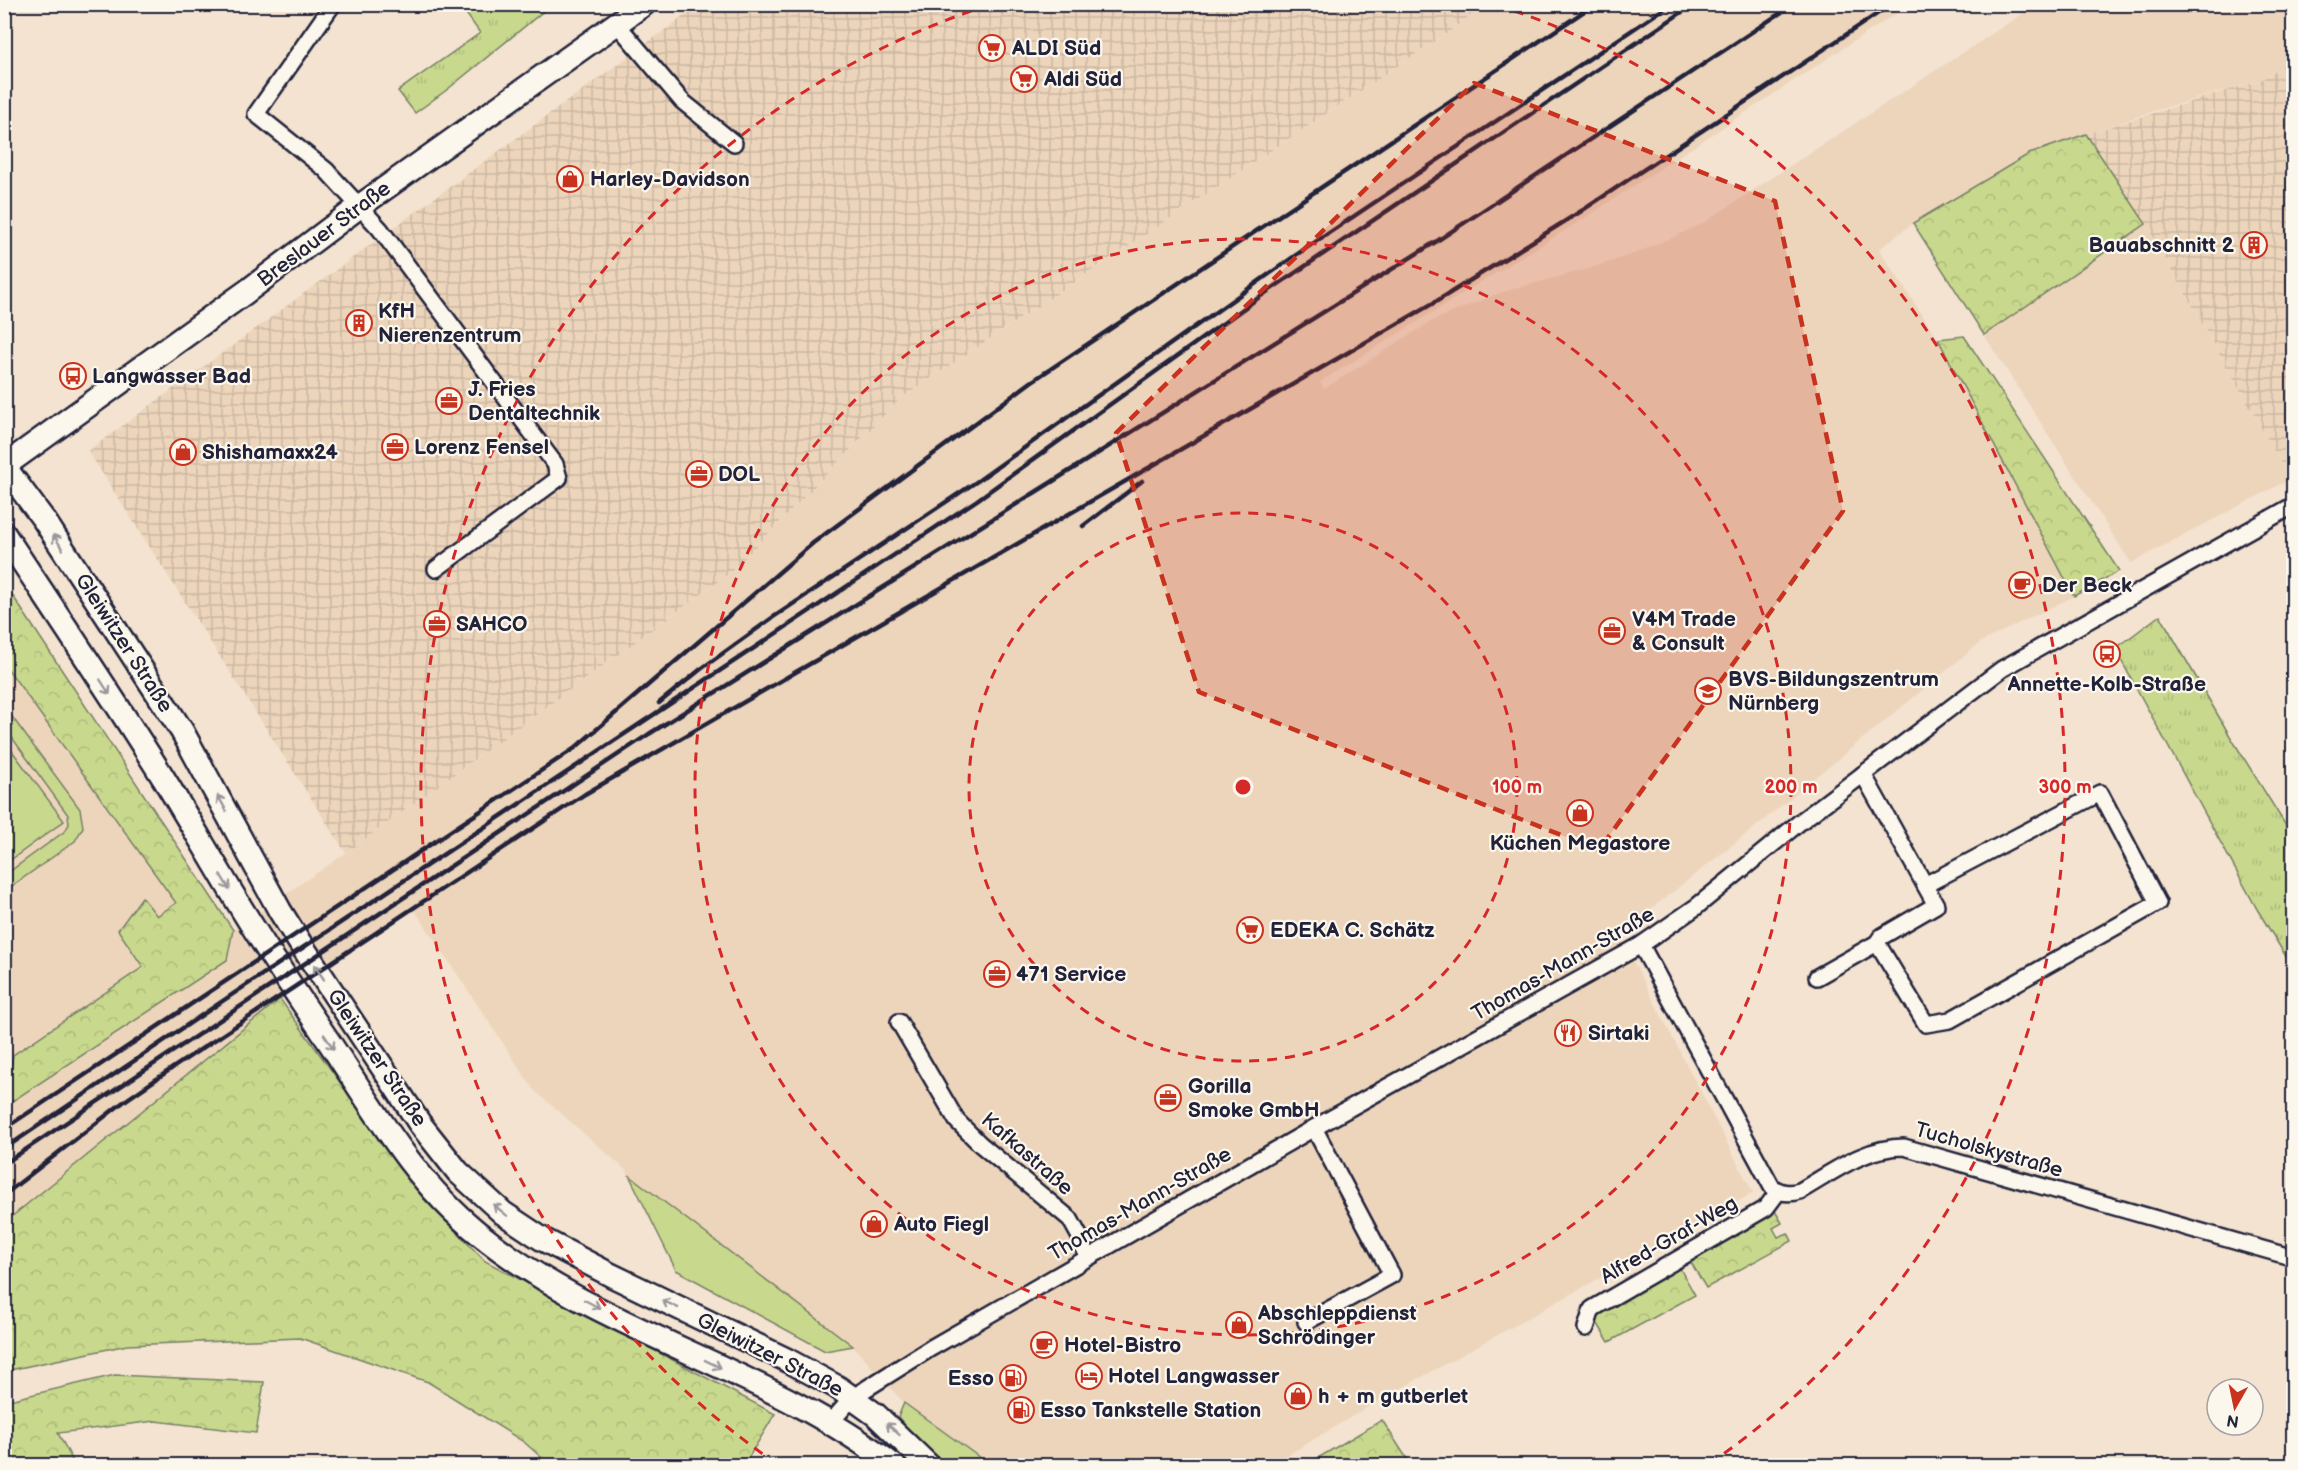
<svg xmlns="http://www.w3.org/2000/svg" width="2298" height="1470" font-family="'Balsamiq Sans',sans-serif">
  <defs>
    <pattern id="industrial-grid" width="8" height="8" patternUnits="userSpaceOnUse" patternTransform="scale(1.5)"><rect width="8" height="8" fill="#edd5bc"/><path d="M0 4h8M4 0v8" fill="none" stroke="#cbb7a2"/></pattern>
    <pattern id="forest-crowns" width="20" height="18" patternUnits="userSpaceOnUse" patternTransform="scale(1.5)"><rect width="20" height="18" fill="#c8d98d"/><path d="M2 6a3 3 0 1 1 6 0M12 15a3 3 0 1 1 6 0" fill="none" stroke="#acba7b"/></pattern>
    <pattern id="park-tufts" width="24" height="20" patternUnits="userSpaceOnUse" patternTransform="scale(1.5)"><rect width="24" height="20" fill="#c8d98d"/><path d="M3 7l-1-3M5 7V3M7 7l1-3M15 17l-1-3M17 17v-4M19 17l1-3" fill="none" stroke="#acba7b"/></pattern>
  </defs>
  <rect width="100%" height="100%" fill="#f3e3d0"/>
  <filter id="ink" filterUnits="userSpaceOnUse"><feTurbulence type="fractalNoise" baseFrequency=".0167" numOctaves="2"/><feDisplacementMap in="SourceGraphic" scale="12" xChannelSelector="R" yChannelSelector="G"/><feConvolveMatrix kernelMatrix="1 2 1 2 8 2 1 2 1" color-interpolation-filters="sRGB"/></filter>
  <g filter="url(#ink)">
    <g fill="#edd5bc">
      <path d="M1484,5H1909L1588,216L1320,382L1324,389L1432,321L1499,293L1591,268L1639,252L1700,225L2036,5H2293V59L2261,80L2154,111L2029,154L1913,223L1879,249L1938,339L2074,596L1981,642L1749,832L1619,934L1753,1193L1373,1404L1271,1465H990L904,1403L853,1346L629,1175L626,1170L534,1090L414,909L280,999L5,1222L4,584L233,930L346,853L730,573L900,399L1450,31Z"/>
      <path d="M2146,224L2290,479L2131,563L1984,335Z"/>
    </g>
    <g fill="url(#industrial-grid)">
      <path d="M699,5H1484L1450,31L900,399L730,573L346,853L88,451Z"/>
      <path d="M2293,59V476L2290,479L2146,224L2086,134L2261,80Z"/>
    </g>
    <g fill="#c8d98d" stroke="#757e64" stroke-width="1.5">
      <path d="M4,706L80,809L83,827L75,841L5,891V875L65,831L69,824L68,815L5,728Z"/>
      <path d="M4,740L64,821L5,864H4Z"/>
      <path d="M629,1175L853,1346L825,1351L676,1270Z"/>
      <path d="M904,1403L990,1465H939L898,1417Z"/>
    </g>
    <g fill="url(#forest-crowns)" stroke="#757e64" stroke-width="1.5">
      <path d="M2086,134L2146,224L1984,335L1913,223L2029,154Z"/>
      <path d="M1964,336L2119,571L2074,596L1938,339Z"/>
      <path d="M5,584L233,930L227,960L5,1106L13,1055L143,967L118,930L142,897L157,916L176,903L5,665Z"/>
      <path d="M280,999L424,1199L485,1261L775,1414L744,1465H550L524,1442L428,1382L300,1338L127,1345L5,1371V1222Z"/>
      <path d="M1775,1211L1782,1223L1773,1228L1778,1237L1788,1233L1792,1241L1706,1288L1689,1259Z"/>
      <path d="M1678,1265L1695,1295L1609,1342L1591,1313Z"/>
      <path d="M115,1375L264,1382L256,1433L155,1421L58,1433L75,1465H5V1401Z"/>
      <path d="M1382,1420L1411,1465H1306Z"/>
    </g>
    <g fill="url(#park-tufts)" stroke="#757e64" stroke-width="1.5">
      <path d="M460,5H551L448,89L415,113L398,91L480,33Z"/>
      <path d="M2160,615L2230,736L2293,837V968L2257,909L2115,649Z"/>
    </g>
    <g fill="none" stroke-linecap="round" stroke-linejoin="round">
      <defs>
        <g id="street">
          <path d="M333,4L256,114L326,170L380,229L555,464L559,478L436,569"/>
          <path d="M617,24L682,101L734,143"/>
          <path d="M1877,943L1926,1024L1950,1020L2158,903L2100,793L1925,885"/>
          <path d="M1641,945L1772,1187C1781,1194 1790,1194 1800,1191C1833,1172 1865,1147 1904,1147L2294,1258"/>
          <path d="M1817,977L1877,943L1881,937L1936,905L1863,774"/>
          <path d="M899,1022L957,1121L980,1144L1070,1219L1081,1239L1087,1258"/>
          <path d="M1306,1322L1392,1275L1314,1128"/>
          <path d="M1586,1328L1592,1309L1766,1208L1778,1192"/>
          <path d="M830,1423L853,1397L931,1348L1314,1128L1641,945L1696,907L1800,822L2002,669L2294,505"/>
        </g>
        <g id="secondary">
          <path d="M4,466L44,520L182,731L280,911L300,943L420,1124L458,1172L503,1213L542,1239L611,1275L789,1361L837,1387L876,1415L929,1466"/>
          <path d="M4,466L246,292L360,206L644,4"/>
          <path d="M4,534C58,616 113,697 164,779C191,823 216,867 243,911C268,952 296,993 323,1033C370,1102 411,1179 477,1232C600,1333 768,1368 894,1466"/>
        </g>
      </defs>
      <use href="#street" stroke="#22223b" stroke-width="20"/>
      <use href="#secondary" stroke="#22223b" stroke-width="27"/>
      <use href="#street" stroke="#fbf7ec" stroke-width="15"/>
      <use href="#secondary" stroke="#fbf7ec" stroke-width="22"/>
      <g stroke="#22223b" stroke-width="4.5">
        <path d="M1083,526L1142,481"/>
        <path d="M659,703L701,669L772,618L979,480L1296,255L1671,4"/>
        <path d="M4,1129L575,748L813,543L1031,382L1595,4"/>
        <path d="M4,1149L233,994L977,500L1261,296L1694,4"/>
        <path d="M4,1164L649,734L1437,241L1794,4"/>
        <path d="M4,1195L126,1100L174,1067L585,794L1437,301L1583,210L1892,4"/>
      </g>
    </g>
    <defs><path id="oneway-shaft" d="M-6 0H5M1.5-3L5.5 0L1.5 3" fill="none" stroke-width="1.6" stroke-linecap="round" stroke-linejoin="round" transform="scale(1.5)"/></defs>
    <g stroke="#99979c">
      <use href="#oneway-shaft" transform="translate(58 542) rotate(-123)"/>
      <use href="#oneway-shaft" transform="translate(105 687) rotate(57)"/>
      <use href="#oneway-shaft" transform="translate(222 803) rotate(-119)"/>
      <use href="#oneway-shaft" transform="translate(225 882) rotate(59)"/>
      <use href="#oneway-shaft" transform="translate(319 972) rotate(-124)"/>
      <use href="#oneway-shaft" transform="translate(329 1042) rotate(56)"/>
      <use href="#oneway-shaft" transform="translate(500 1210) rotate(-141)"/>
      <use href="#oneway-shaft" transform="translate(592 1304) rotate(28)"/>
      <use href="#oneway-shaft" transform="translate(670 1304) rotate(-154)"/>
      <use href="#oneway-shaft" transform="translate(713 1364) rotate(26)"/>
      <use href="#oneway-shaft" transform="translate(893 1429) rotate(-138)"/>
    </g>
  </g>
  <path fill="#c8321e" fill-opacity="0.2" stroke="#c8321e" stroke-width="4.5" stroke-dasharray="12 8" stroke-linejoin="round" d="M1474,83L1775,201L1843,511L1599,850L1199,692L1116,433Z"/>
  <g fill="none" stroke="#d62828" stroke-width="3" stroke-dasharray="10 8">
    <circle cx="1243" cy="787" r="274"/>
    <circle cx="1243" cy="787" r="548"/>
    <path d="M777 1464A822 822 0 0 1 989 5M1497 5A822 822 0 0 1 1709 1464"/>
  </g>
  <defs>
    <symbol id="supermarket-ring" viewBox="-11 -11 22 22"><circle r="9.5" fill="#fbf7ec" stroke="#c8321e" stroke-width="1.5"/><path d="M-6-5.5h2.5l.6 2H6L4.5 2H-2.5L-4.4-4H-6ZM-1.5 3.2a1.3 1.3 0 1 0 .1 0ZM3 3.2a1.3 1.3 0 1 0 .1 0Z" fill="#c8321e"/></symbol>
    <symbol id="shop-ring" viewBox="-11 -11 22 22"><circle r="9.5" fill="#fbf7ec" stroke="#c8321e" stroke-width="1.5"/><path d="M-5-2.5h2.3a2.7 3.5 0 0 1 5.4 0H5L5.5 6h-11ZM-1.5-2.5h3a1.5 2.3 0 0 0-3 0Z" fill="#c8321e"/></symbol>
    <symbol id="building-ring" viewBox="-11 -11 22 22"><circle r="9.5" fill="#fbf7ec" stroke="#c8321e" stroke-width="1.5"/><path d="M-4-6H4V6H1V3H-1V6H-4ZM-2.5-4.3h1.7v1.8h-1.7ZM.8-4.3h1.7v1.8H.8ZM-2.5-1h1.7V.8h-1.7ZM.8-1h1.7V.8H.8Z" fill="#c8321e"/></symbol>
    <symbol id="bus-ring" viewBox="-11 -11 22 22"><circle r="9.5" fill="#fbf7ec" stroke="#c8321e" stroke-width="1.5"/><path d="M-5-6H5V4H4V6H2V4H-2V6H-4V4H-5ZM-3.5-4V0h7V-4ZM-3.5 1.2v1.5H-2V1.2ZM2 1.2v1.5H3.5V1.2Z" fill="#c8321e"/></symbol>
    <symbol id="office-ring" viewBox="-11 -11 22 22"><circle r="9.5" fill="#fbf7ec" stroke="#c8321e" stroke-width="1.5"/><path d="M-6-3h4V-5.5h4V-3h4V5H-6ZM-1-4.5V-3h2v-1.5ZM-6 0V1H6V0Z" fill="#c8321e"/></symbol>
    <symbol id="cafe-ring" viewBox="-11 -11 22 22"><circle r="9.5" fill="#fbf7ec" stroke="#c8321e" stroke-width="1.5"/><path d="M-5.5-4.5H6V0H3Q3 3.5 0 3.5H-2.5Q-5.5 3.5-5.5 0ZM3-3.2v2h1.7v-2ZM-6 4.5H4V6H-6Z" fill="#c8321e"/></symbol>
    <symbol id="school-ring" viewBox="-11 -11 22 22"><circle r="9.5" fill="#fbf7ec" stroke="#c8321e" stroke-width="1.5"/><path d="M0-5L7-2L0 1L-7-2ZM-4 1L0 2.5L4 1V4Q0 6-4 4Z" fill="#c8321e"/></symbol>
    <symbol id="restaurant-ring" viewBox="-11 -11 22 22"><circle r="9.5" fill="#fbf7ec" stroke="#c8321e" stroke-width="1.5"/><path d="M-5-6h1v4h1v-4h1v4h1v-4h1v5L-1.5 .5V6h-2V.5L-5-1ZM5-6V6H3V1.5H1.5Q1.5-4 5-6Z" fill="#c8321e"/></symbol>
    <symbol id="hotel-ring" viewBox="-11 -11 22 22"><circle r="9.5" fill="#fbf7ec" stroke="#c8321e" stroke-width="1.5"/><path d="M-6-4.5h1.5V1H6V5H4.5V3h-9V5H-6ZM-4 0a1.8 1.8 0 1 1 3.6 0ZM.5 0V-2.5h3Q6-2.5 6 0Z" fill="#c8321e"/></symbol>
    <symbol id="fuel-ring" viewBox="-11 -11 22 22"><circle r="9.5" fill="#fbf7ec" stroke="#c8321e" stroke-width="1.5"/><path d="M-5.5-6h7V0h2V4h1.3V-2.5L3-4.5l.8-.8L6-3V5H2.5V1h-1V6h-7ZM-4.2-4.7v3.2H.2V-4.7Z" fill="#c8321e"/></symbol>
  </defs>
  <g fill-rule="evenodd">
    <use href="#supermarket-ring" x="977" y="33" width="30" height="30"/>
    <use href="#supermarket-ring" x="1009" y="64" width="30" height="30"/>
    <use href="#shop-ring" x="555" y="164" width="30" height="30"/>
    <use href="#building-ring" x="2239" y="230" width="30" height="30"/>
    <use href="#building-ring" x="344" y="308" width="30" height="30"/>
    <use href="#bus-ring" x="58" y="361" width="30" height="30"/>
    <use href="#office-ring" x="434" y="386" width="30" height="30"/>
    <use href="#office-ring" x="380" y="432" width="30" height="30"/>
    <use href="#shop-ring" x="168" y="437" width="30" height="30"/>
    <use href="#office-ring" x="684" y="459" width="30" height="30"/>
    <use href="#cafe-ring" x="2007" y="570" width="30" height="30"/>
    <use href="#office-ring" x="422" y="609" width="30" height="30"/>
    <use href="#office-ring" x="1597" y="616" width="30" height="30"/>
    <use href="#bus-ring" x="2092" y="639" width="30" height="30"/>
    <use href="#school-ring" x="1693" y="676" width="30" height="30"/>
    <use href="#shop-ring" x="1565" y="798" width="30" height="30"/>
    <use href="#supermarket-ring" x="1235" y="915" width="30" height="30"/>
    <use href="#office-ring" x="982" y="959" width="30" height="30"/>
    <use href="#restaurant-ring" x="1553" y="1018" width="30" height="30"/>
    <use href="#office-ring" x="1153" y="1083" width="30" height="30"/>
    <use href="#shop-ring" x="859" y="1209" width="30" height="30"/>
    <use href="#shop-ring" x="1224" y="1310" width="30" height="30"/>
    <use href="#cafe-ring" x="1029" y="1330" width="30" height="30"/>
    <use href="#hotel-ring" x="1074" y="1361" width="30" height="30"/>
    <use href="#fuel-ring" x="998" y="1363" width="30" height="30"/>
    <use href="#shop-ring" x="1283" y="1381" width="30" height="30"/>
    <use href="#fuel-ring" x="1006" y="1395" width="30" height="30"/>
  </g>
  <g text-anchor="middle" dominant-baseline="central" stroke-width="4.5" stroke-linejoin="round" paint-order="stroke">
    <g font-size="21" font-weight="bold" fill="#22223b" stroke="#fbf7ec" text-anchor="start">
      <text x="1012" y="48">ALDI Süd</text>
      <text x="1044" y="79">Aldi Süd</text>
      <text x="590" y="179">Harley-Davidson</text>
      <text x="2234" y="245" text-anchor="end">Bauabschnitt 2</text>
      <text x="378" y="311">KfH<tspan x="378" dy="24">Nierenzentrum</tspan></text>
      <text x="92" y="376">Langwasser Bad</text>
      <text x="468" y="389">J. Fries<tspan x="468" dy="24">Dentaltechnik</tspan></text>
      <text x="414" y="447">Lorenz Fensel</text>
      <text x="202" y="452">Shishamaxx24</text>
      <text x="718" y="474">DOL</text>
      <text x="2042" y="585">Der Beck</text>
      <text x="1632" y="619">V4M Trade<tspan x="1632" dy="24">&amp; Consult</tspan></text>
      <text x="456" y="624">SAHCO</text>
      <text x="1728" y="679">BVS-Bildungszentrum<tspan x="1728" dy="24">Nürnberg</tspan></text>
      <text x="2107" y="684" text-anchor="middle">Annette-Kolb-Straße</text>
      <text x="1580" y="843" text-anchor="middle">Küchen Megastore</text>
      <text x="1270" y="930">EDEKA C. Schätz</text>
      <text x="1016" y="974">471 Service</text>
      <text x="1588" y="1033">Sirtaki</text>
      <text x="1188" y="1086">Gorilla<tspan x="1188" dy="24">Smoke GmbH</tspan></text>
      <text x="894" y="1224">Auto Fiegl</text>
      <text x="1258" y="1313">Abschleppdienst<tspan x="1258" dy="24">Schrödinger</tspan></text>
      <text x="1064" y="1345">Hotel-Bistro</text>
      <text x="1108" y="1376">Hotel Langwasser</text>
      <text x="994" y="1378" text-anchor="end">Esso</text>
      <text x="1318" y="1396">h + m gutberlet</text>
      <text x="1040" y="1410">Esso Tankstelle Station</text>
    </g>
    <g font-size="21" fill="#22223b" stroke="#fbf7ec">
      <text transform="translate(324 234) rotate(-37)">Breslauer Straße</text>
      <text transform="translate(124 643) rotate(57)">Gleiwitzer Straße</text>
      <text transform="translate(1563 964) rotate(-30)">Thomas-Mann-Straße</text>
      <text transform="translate(377 1058) rotate(56)">Gleiwitzer Straße</text>
      <text transform="translate(1989 1150) rotate(16)">Tucholskystraße</text>
      <text transform="translate(1027 1154) rotate(41)">Kafkastraße</text>
      <text transform="translate(1140 1204) rotate(-30)">Thomas-Mann-Straße</text>
      <text transform="translate(1669 1240) rotate(-30)">Alfred-Graf-Weg</text>
      <text transform="translate(770 1355) rotate(27)">Gleiwitzer Straße</text>
    </g>
  </g>
  <circle cx="1243" cy="787" r="9" fill="#d62828" stroke="#fbf7ec" stroke-width="3"/>
  <g font-size="18" text-anchor="middle" font-weight="bold" fill="#d62828" stroke="#fbf7ec" stroke-width="4.5" stroke-linejoin="round" paint-order="stroke">
    <text x="1517" y="793">100 m</text>
    <text x="1791" y="793">200 m</text>
    <text x="2065" y="793">300 m</text>
  </g>
  <rect width="2298" height="1470" fill="none" stroke="#fbf7ec" stroke-width="24"/>
  <rect x="12" y="12" width="2274" height="1446" fill="none" stroke="#22223b" stroke-width="2" filter="url(#ink)"/>
  <g transform="translate(2235 1407) rotate(189)"><circle r="28" fill="#fbf7ec" stroke="#a4a2a5" stroke-width="1.5"/>
  <path d="M0-4.5L10 22L0 15L-10 22Z" fill="#c8321e"/>
  <text y="-9" font-size="16" font-weight="bold" text-anchor="middle" fill="#22223b">N</text>
  </g>
</svg>
